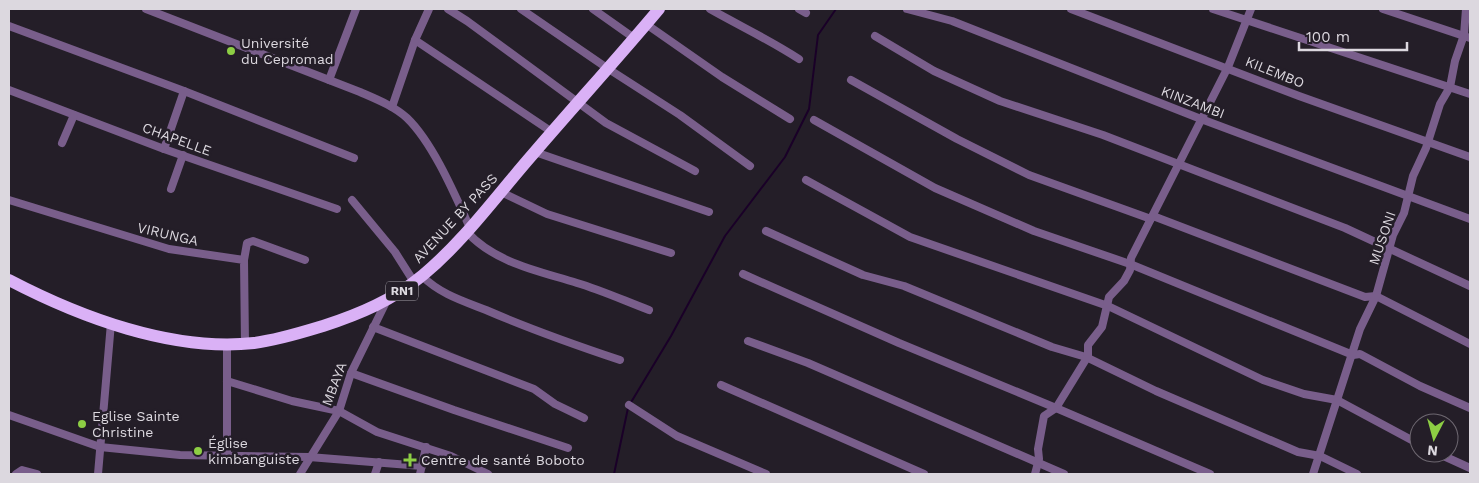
<svg xmlns="http://www.w3.org/2000/svg" width="1479" height="483" font-family="'Work Sans',sans-serif">
  <rect width="100%" height="100%" fill="#241e28"/>
  <g fill="none" stroke-linecap="round" stroke-linejoin="round">
    <g stroke="#1a0028" stroke-width="2">
      <path d="M630,404L671,336L725,236L785,157L809,109L818,35L836,9"/>
      <path d="M614,474L628,408"/>
    </g>
    <g stroke="#795e8b" stroke-width="8">
      <path d="M146,9L360,92C376,99 394,106 407,118C433,143 455,195 470,228"/>
      <path d="M448,9L467,21L606,123L695,171"/>
      <path d="M521,9L607,68L680,115L750,166"/>
      <path d="M593,9L634,38"/>
      <path d="M710,9C740,26 770,40 799,59"/>
      <path d="M799,9L806,13"/>
      <path d="M907,9L952,21L1201,119L1470,219"/>
      <path d="M1071,9L1299,96L1470,157"/>
      <path d="M1213,9L1470,94"/>
      <path d="M1383,9L1470,38"/>
      <path d="M646,24L722,77L790,119"/>
      <path d="M9,26L184,91L354,158"/>
      <path d="M875,36L934,71L1000,101L1103,135L1345,228L1470,286"/>
      <path d="M415,40L552,132"/>
      <path d="M329,80L356,9"/>
      <path d="M851,80L957,139L1029,175L1151,219"/>
      <path d="M9,90L164,149L337,209"/>
      <path d="M392,107L415,40L429,9"/>
      <path d="M814,120L935,188L1034,231L1130,264L1353,355L1360,354L1420,386L1470,408"/>
      <path d="M62,143L74,115"/>
      <path d="M164,149L184,91"/>
      <path d="M535,152L709,212"/>
      <path d="M806,180L910,237L1108,306L1263,380L1304,394L1337,400L1419,444"/>
      <path d="M171,189L183,155"/>
      <path d="M501,192L547,214L671,253"/>
      <path d="M9,200L169,249L244,260L245,344"/>
      <path d="M352,200L395,252L414,282"/>
      <path d="M1153,216L1365,297L1376,296L1470,344"/>
      <path d="M766,231L863,275L904,286L1052,347L1086,357L1156,391L1298,452L1320,456L1357,474"/>
      <path d="M467,232C495,263 539,271 577,283C601,290 625,301 649,310"/>
      <path d="M244,260L247,243L253,241L305,260"/>
      <path d="M743,274L899,343L1056,408L1210,474"/>
      <path d="M422,276C440,294 463,301 486,310C530,329 575,345 620,360"/>
      <path d="M373,327L534,389L555,404L584,418"/>
      <path d="M748,341L808,363L1064,474"/>
      <path d="M351,373L454,410L568,448"/>
      <path d="M227,381L292,401L339,411L377,432L451,456L488,474"/>
      <path d="M721,385L924,474"/>
      <path d="M629,405L677,436L766,474"/>
      <path d="M9,415L100,447L180,455L309,457L422,466"/>
      <path d="M1437,453L1470,468"/>
      <path d="M227,455V344"/>
      <path d="M16,474L22,470L37,474"/>
      <path d="M98,474L111,323"/>
      <path d="M300,474L339,411L351,373L387,300"/>
      <path d="M375,474L379,462"/>
      <path d="M420,474L426,447"/>
      <path d="M1035,474L1039,459L1038,449L1044,416L1056,408L1088,356V345L1102,327L1109,297L1124,281L1130,270L1131,258L1228,67L1251,9"/>
      <path d="M1313,474L1360,329L1376,296L1393,235L1404,213L1413,176L1426,148L1440,104L1450,87L1455,61L1464,35L1466,9"/>
    </g>
    <path stroke="#dab1f6" stroke-width="12" d="M9,280C80,317 172,352 254,343C278,340 300,333 323,326C360,314 393,300 423,275C465,240 497,195 533,154C575,105 618,58 659,9"/>
  </g>
  <g fill="#8dce44" stroke="#241e28" stroke-width="2">
    <circle cx="231" cy="51" r="5"/>
    <circle cx="82" cy="424" r="5"/>
    <circle cx="198" cy="451" r="5"/>
    <path d="M407.5 452.5h5v5h5v5h-5v5h-5v-5h-5v-5h5z"/>
  </g>
  <g text-anchor="middle" dominant-baseline="central" stroke-width="5" stroke-linejoin="round" paint-order="stroke">
    <rect fill="#241e28" stroke="#a5a0a8" stroke-width="1" x="386" y="281.5" width="32" height="19" rx="4"/>
    <g font-size="12" font-weight="bold" fill="#dcd8df">
      <text x="402" y="291">RN1</text>
    </g>
    <g font-size="14" fill="#dcd8df" stroke="#241e28" text-anchor="start">
      <text x="241" y="43">Université<tspan x="241" dy="16">du Cepromad</tspan></text>
      <text x="92" y="416">Eglise Sainte<tspan x="92" dy="16">Christine</tspan></text>
      <text x="208" y="443">Église<tspan x="208" dy="16">kimbanguiste</tspan></text>
      <text x="421" y="460">Centre de santé Boboto</text>
    </g>
    <g font-size="14" fill="#dcd8df" stroke="#241e28">
      <text transform="translate(1275 72) rotate(22)">KILEMBO</text>
      <text transform="translate(1193 102) rotate(21)">KINZAMBI</text>
      <text transform="translate(177 139) rotate(20)">CHAPELLE</text>
      <text transform="translate(455 218) rotate(-47)">AVENUE BY PASS</text>
      <text transform="translate(168 234) rotate(13)">VIRUNGA</text>
      <text transform="translate(1382 238) rotate(-71)">MUSONI</text>
      <text transform="translate(334 384) rotate(-69)">MBAYA</text>
    </g>
  </g>
  <rect width="1479" height="483" fill="none" stroke="#dcd8df" stroke-width="20"/>
  <g transform="translate(1434 438) rotate(186)"><circle r="24" fill="#241e28" stroke="#6e6871"/>
  <path d="M0-4L9 19L0 12L-9 19Z" fill="#8dce44"/>
  <text y="-8" font-size="14" font-weight="bold" text-anchor="middle" fill="#dcd8df">N</text>
  </g>
  <path d="M1299 42v8h108v-8" fill="none" stroke="#dcd8df" stroke-width="2.5"/>
  <text x="1306" y="42" font-size="15" fill="#dcd8df" stroke="#241e28" stroke-width="4" paint-order="stroke">100 m</text>
</svg>
